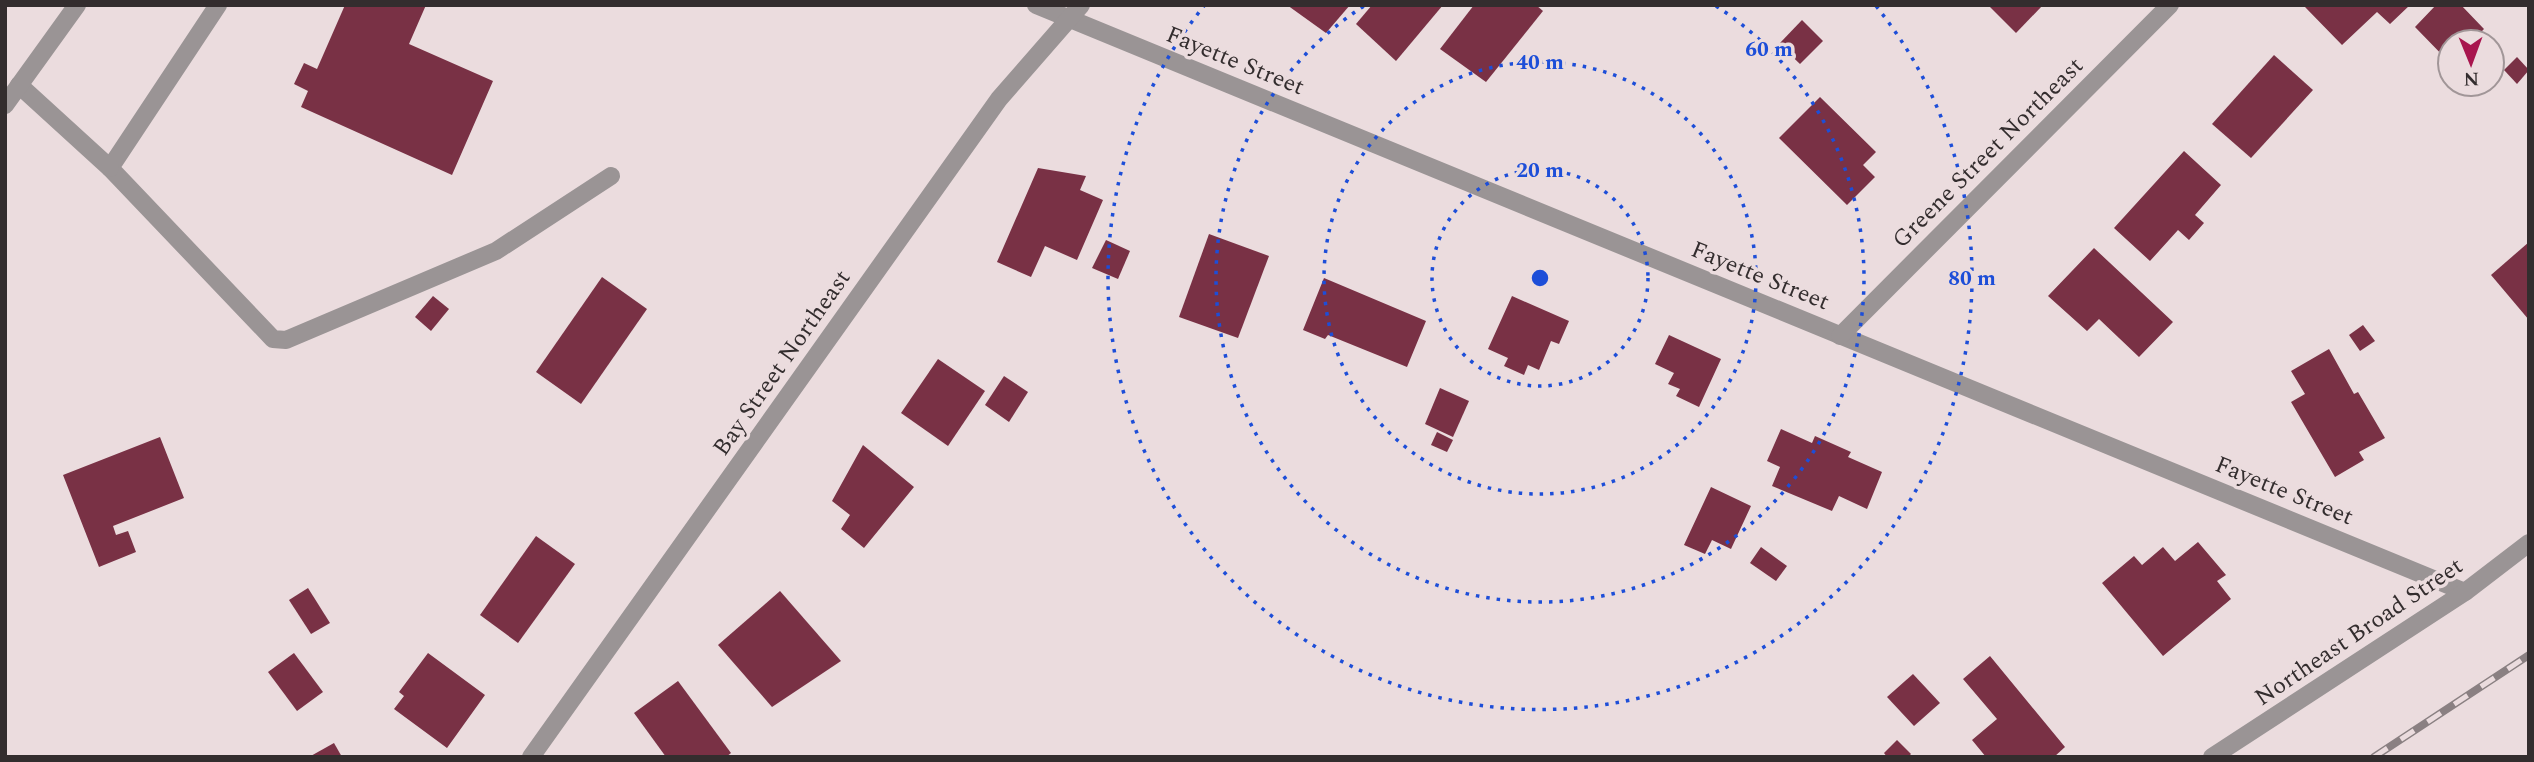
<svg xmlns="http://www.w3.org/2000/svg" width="2534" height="762" font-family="Spectral,serif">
  <rect width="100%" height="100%" fill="#ebdcde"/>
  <g fill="#793145">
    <path d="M345,5H426L409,44L493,81L452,175L301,107L308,91L294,84L304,63L317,69Z"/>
    <path d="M1287,5H1350L1326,33Z"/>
    <path d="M1372,5H1443L1396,61L1356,24Z"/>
    <path d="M1474,5H1536L1543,11L1486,82L1440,49Z"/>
    <path d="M1988,5H2043L2016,33Z"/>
    <path d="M2306,5H2410L2390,24L2377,12L2342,45L2305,7Z"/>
    <path d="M2436,5H2461L2484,29L2471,42H2450V63L2415,27Z"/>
    <path d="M1802,20L1823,41L1800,64L1779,44Z"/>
    <path d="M2274,55L2313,90L2251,158L2212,124Z"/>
    <path d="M2517,57L2529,70L2517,84L2504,70Z"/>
    <path d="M1820,97L1876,152L1863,165L1875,177L1847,205L1779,138Z"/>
    <path d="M2184,151L2221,185L2195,215L2204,223L2189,240L2178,230L2150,261L2114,228Z"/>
    <path d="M1038,168L1086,176L1080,190L1103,200L1077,260L1045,246L1031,277L997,262Z"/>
    <path d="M1209,234L1269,256L1238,338L1179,317Z"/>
    <path d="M1106,240L1130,251L1118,279L1092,268Z"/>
    <path d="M2529,242V320L2491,275Z"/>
    <path d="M2094,248L2173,322L2139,357L2099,319L2087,331L2048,296Z"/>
    <path d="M602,277L647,309L581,404L536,372Z"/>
    <path d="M1324,278L1426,321L1407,367L1328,335L1325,339L1303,330Z"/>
    <path d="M433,296L449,309L431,331L415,317Z"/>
    <path d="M1512,296L1569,321L1559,344L1551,341L1539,370L1528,365L1524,375L1504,366L1508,358L1488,349Z"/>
    <path d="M2363,325L2375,341L2360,351L2349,335Z"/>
    <path d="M1669,335L1721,359L1699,407L1676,396L1680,389L1668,384L1674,373L1655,364Z"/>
    <path d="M2329,349L2354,394L2358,392L2385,438L2359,452L2364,460L2335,477L2291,402L2305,394L2291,371Z"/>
    <path d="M938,359L985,391L948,446L901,413Z"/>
    <path d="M1004,376L1028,392L1009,422L985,405Z"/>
    <path d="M1440,388L1469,401L1453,437L1425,424Z"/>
    <path d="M1781,429L1812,443L1815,436L1851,452L1848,457L1882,472L1867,509L1839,496L1832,511L1772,486L1780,467L1767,461Z"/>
    <path d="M1437,432L1453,440L1447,452L1431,445Z"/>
    <path d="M160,437L184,498L113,526L116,535L128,531L136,552L99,567L63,475Z"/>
    <path d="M863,445L914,487L864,548L841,529L850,515L832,501Z"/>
    <path d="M1711,487L1751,506L1731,549L1712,540L1705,554L1684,545Z"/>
    <path d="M536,536L575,564L518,643L480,615Z"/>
    <path d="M2198,542L2226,575L2217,581L2231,599L2163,656L2102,583L2134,556L2142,565L2163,547L2175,561Z"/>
    <path d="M1761,547L1787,566L1776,581L1750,563Z"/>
    <path d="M308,588L330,623L311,634L289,600Z"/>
    <path d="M780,591L841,661L772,707L718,645Z"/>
    <path d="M294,653L323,692L297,711L268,672Z"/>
    <path d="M428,653L485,695L447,748L394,709L404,696L399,692Z"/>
    <path d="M1990,656L2065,747L2054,757H1986L1972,740L1997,719L1963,679Z"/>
    <path d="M1913,674L1940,703L1914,726L1887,697Z"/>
    <path d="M678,681L731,753L726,757H666L634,713Z"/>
    <path d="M1897,740L1911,754L1908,757H1887L1884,753Z"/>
    <path d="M334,743L342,757H309Z"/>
  </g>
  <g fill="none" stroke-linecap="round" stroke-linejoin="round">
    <g stroke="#9a9495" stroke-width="18">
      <path d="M218,5L110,168L273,339L286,340L496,251L611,176"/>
      <path d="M19,85L110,168"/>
    </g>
    <g stroke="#9a9495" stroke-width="18">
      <path d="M1036,5L2465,592"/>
      <path d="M5,105L77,5"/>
      <path d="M1840,336L2170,5"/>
      <path d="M531,757L999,99L1081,5"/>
      <path d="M2212,757L2465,592L2529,543"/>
    </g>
    <defs>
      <path id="rail" d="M2374,757L2529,655"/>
    </defs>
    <use href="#rail" stroke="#8a8082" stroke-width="8"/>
    <use href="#rail" stroke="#ebdcde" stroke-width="5" stroke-dasharray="16" stroke-linecap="butt"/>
  </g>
  <g fill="none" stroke="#1d4ed8" stroke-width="3.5" stroke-dasharray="3.5 7">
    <circle cx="1540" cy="278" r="108"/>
    <circle cx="1540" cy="278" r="216"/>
    <path d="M1716 6A324 324 0 1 1 1364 6"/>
    <path d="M1876 6A432 432 0 1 1 1204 6"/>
  </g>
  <g text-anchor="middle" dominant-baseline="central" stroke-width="7" stroke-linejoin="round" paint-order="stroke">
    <g font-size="24" fill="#332d2e" stroke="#ebdcde">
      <text transform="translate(1235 61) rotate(22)">Fayette Street</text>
      <text transform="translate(1988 153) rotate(-45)">Greene Street Northeast</text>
      <text transform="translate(1760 276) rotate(22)">Fayette Street</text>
      <text transform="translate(782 363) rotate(-55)">Bay Street Northeast</text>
      <text transform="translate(2284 491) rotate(22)">Fayette Street</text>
      <text transform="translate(2359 632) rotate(-34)">Northeast Broad Street</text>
    </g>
  </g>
  <circle cx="1540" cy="278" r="10" fill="#1d4ed8" stroke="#ebdcde" stroke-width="3.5"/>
  <g font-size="21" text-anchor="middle" font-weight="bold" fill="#1d4ed8" stroke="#ebdcde" stroke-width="7" stroke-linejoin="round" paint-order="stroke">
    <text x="1769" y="56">60 m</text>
    <text x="1540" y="69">40 m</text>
    <text x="1540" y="177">20 m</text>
    <text x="1972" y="285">80 m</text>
  </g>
  <rect width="2534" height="762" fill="none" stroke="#332d2e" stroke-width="14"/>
  <g transform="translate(2471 63) rotate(179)"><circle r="33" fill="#ebdcde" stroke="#a19698" stroke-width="2"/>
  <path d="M0-5L12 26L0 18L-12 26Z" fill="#a8154e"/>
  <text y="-10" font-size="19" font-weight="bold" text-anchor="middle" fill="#332d2e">N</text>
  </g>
</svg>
